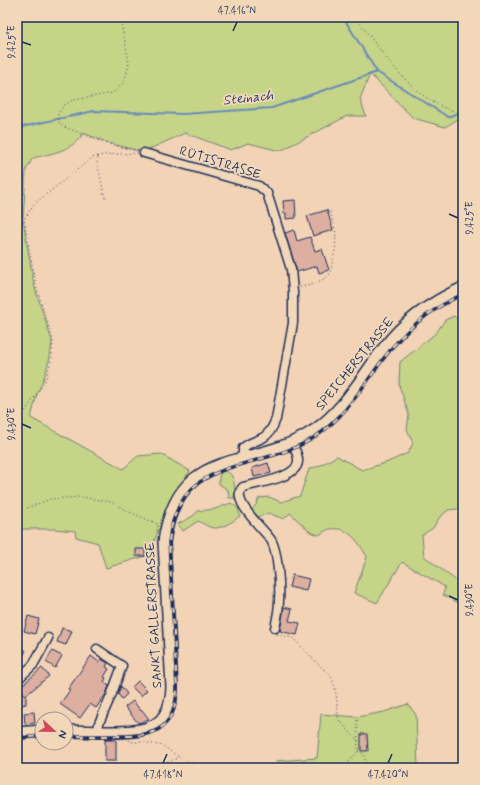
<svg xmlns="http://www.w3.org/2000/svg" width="480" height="785" font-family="Mynerve,sans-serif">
  <rect width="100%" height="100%" fill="#f3d3b6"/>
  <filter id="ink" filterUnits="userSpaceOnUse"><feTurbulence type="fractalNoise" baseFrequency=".025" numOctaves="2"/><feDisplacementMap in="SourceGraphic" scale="8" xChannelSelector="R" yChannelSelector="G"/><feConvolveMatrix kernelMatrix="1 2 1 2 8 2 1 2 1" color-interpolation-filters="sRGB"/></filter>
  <g filter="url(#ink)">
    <g fill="#c6d488" stroke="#708273">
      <path d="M17,17H463V116L445,127L413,118L370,74L360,99L366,116H347L280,151L248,143L231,150L185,133L143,152L109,143L83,133C75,150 50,154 33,158L26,170L23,220L34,285L52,341L50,357L44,378L37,394L31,418L123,469L138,456L161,454L190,471L170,500L149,555L106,568L98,543L76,537L75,531L54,529H17Z"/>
      <path d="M454,316L463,324V394H461L463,398V506L457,509L448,510L439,518L433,528L422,535L424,556L463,586V605L443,595L445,587L402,562L377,603L354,593L367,557C360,544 349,526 331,529C327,529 323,533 319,535L310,532L290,513L284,519L268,513L259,517L251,510L256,505L259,498L269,497L281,502L300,496L309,469L319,466L337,456L362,470L388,462L408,453L413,443L407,429L409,415L399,385L400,362L436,333L445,320Z"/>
      <path d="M222,471C236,471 235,487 234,498H229L228,490L219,484V477Z"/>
      <path d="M231,503L238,508L240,516C234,521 222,529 213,528C208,527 203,523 198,521L183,531L178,524L193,516L198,511L215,509Z"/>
      <path d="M408,704L416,715L418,768H277L276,761L317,758L321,714L357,717L384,712Z"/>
    </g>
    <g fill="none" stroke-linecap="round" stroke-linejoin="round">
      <g stroke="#678bb8" stroke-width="2">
        <path d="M343,17L377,72"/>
        <path d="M17,128L94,111L183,114L272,108L377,72L448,117L463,111"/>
      </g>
    </g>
    <g fill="#dcafa1" stroke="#1b2f5e">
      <path d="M295,200L296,218L286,219V213L284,214L283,201Z"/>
      <path d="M327,210L333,230L313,236L307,216Z"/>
      <path d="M294,230L297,241L310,237L315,251L322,249L329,270L319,273L317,266L297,272L285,233Z"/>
      <path d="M268,463L271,473L254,477L252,468Z"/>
      <rect x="136" y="549" width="9" height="7"/>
      <path d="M292,575L309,579L306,591L289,587Z"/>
      <path d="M284,607L292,609L289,621L300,623L297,635L280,631Z"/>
      <path d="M28,616L39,619L35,634L24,631Z"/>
      <path d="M62,628L72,631L66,645L57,642Z"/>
      <path d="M22,647L26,651L21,659L17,657V650L20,651Z"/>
      <path d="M52,651L62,656L55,668L46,662Z"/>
      <path d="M91,656L99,662L101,659L108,663L106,667L109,669L104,677L106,678L104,682L109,686L106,694L96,708L90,704L80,718L60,704L70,690L68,689Z"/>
      <path d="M42,668L49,676L26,695L19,688Z"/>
      <path d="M138,681L147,690L141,696L132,687Z"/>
      <path d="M121,686L127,694L122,699L118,694Z"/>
      <path d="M26,695V704L17,706V696Z"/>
      <path d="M133,701L141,711L142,710L149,719L138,723L125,707Z"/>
      <path d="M34,712L35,723L25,724L24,713Z"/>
      <path d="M361,734H367L368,751H361Z"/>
      <rect x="105" y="740" width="11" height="21"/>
    </g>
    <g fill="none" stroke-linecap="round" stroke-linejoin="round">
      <defs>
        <g id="minor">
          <path d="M144,153L259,186L267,193L291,269L293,292V323L276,419C273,427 269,436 260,439C254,442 248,443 243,448V458"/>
          <path d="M275,628C277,619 279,609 279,600C280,587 278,551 271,540C264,529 229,500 243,487C257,483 298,478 298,461C299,455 294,449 292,443"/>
          <path d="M97,649L122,666L111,696L99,723L98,732"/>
          <path d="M17,680L33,665L48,638"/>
        </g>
        <g id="major">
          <path d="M66,731C80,731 95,732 109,732C145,732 171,730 172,687L164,542C178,442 252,473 315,430C345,409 362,377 384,348C405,320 432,302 463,288"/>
          <path d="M17,733L42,731"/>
        </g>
      </defs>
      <use href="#minor" stroke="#1b2f5e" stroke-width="11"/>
      <use href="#major" stroke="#1b2f5e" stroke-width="14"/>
      <g stroke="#1b2f5e" stroke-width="1" stroke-dasharray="1 3" stroke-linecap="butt">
        <path d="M120,17L129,62L128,69L124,82L113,93L73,100L64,105L58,114L59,122L62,126L108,144L138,151"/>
        <path d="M355,17C383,52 415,106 463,113"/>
        <path d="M98,158L97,162L105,198"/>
        <path d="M300,287L311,285L324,279L330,274L335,251L336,233L330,211"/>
        <path d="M17,420L23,414L37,394L46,379L52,357L53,340L36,286L24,220L33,205L92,158L103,155L138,153"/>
        <path d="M27,508L51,499L82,497L112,502L127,511L158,524L157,531"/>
        <path d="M277,634L293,638L323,669L328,671C337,685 337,703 338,719L359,742"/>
        <path d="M129,740L131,742H143L163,746L179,757L202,768"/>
        <path d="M358,751L364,754L367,768"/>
        <path d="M157,768L179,757"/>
        <path d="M344,768L358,751L357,718"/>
      </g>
      <use href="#minor" stroke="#f2d8b9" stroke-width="8"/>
      <use href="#major" stroke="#f2d8b9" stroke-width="11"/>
      <defs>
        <g id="rail">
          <path d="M66,736C82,736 97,736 113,736C150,737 175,733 177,689L169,542C179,452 258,474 315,437C345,417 363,386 384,358C405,329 431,309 463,294"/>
          <path d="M17,738L42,736"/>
        </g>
      </defs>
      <use href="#rail" stroke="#1b2f5e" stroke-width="3.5"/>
      <use href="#rail" stroke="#f2d8b9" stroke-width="2" stroke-dasharray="6" stroke-linecap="butt"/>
    </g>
  </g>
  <path fill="none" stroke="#1b2f5e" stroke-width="1.5" d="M233,31L237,22M22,42L31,45M449,214L458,218M22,424L31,428M449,596L458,600M163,763L167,754M388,763L392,754"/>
  <g text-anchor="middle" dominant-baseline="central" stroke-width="3.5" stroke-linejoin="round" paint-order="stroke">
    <g font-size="13" fill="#1b2f5e" stroke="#f2d8b9">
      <text transform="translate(220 163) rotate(17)">RÜTISTRASSE</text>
      <text transform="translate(355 364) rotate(-51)">SPEICHERSTRASSE</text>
      <text transform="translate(154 615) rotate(-93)">SANKT GALLERSTRASSE</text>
    </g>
    <g font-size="14" font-style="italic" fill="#2e4674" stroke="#f2d8b9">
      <text transform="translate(248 98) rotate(-6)">Steinach</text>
    </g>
  </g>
  <rect width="480" height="785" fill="none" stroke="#f2d8b9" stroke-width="44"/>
  <g transform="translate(54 731) rotate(112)"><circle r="19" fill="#f2d8b9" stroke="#9c9495"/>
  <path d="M0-3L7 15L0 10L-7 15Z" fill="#d1495b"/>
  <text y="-6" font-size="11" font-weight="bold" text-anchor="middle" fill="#1b2f5e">N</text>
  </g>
  <rect x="22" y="22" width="436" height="741" fill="none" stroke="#1b2f5e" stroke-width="1.5"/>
  <g font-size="10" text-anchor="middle" fill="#1b2f5e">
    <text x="237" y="14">47.416°N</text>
    <text transform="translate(11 42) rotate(-90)" y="4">9.425°E</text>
    <text transform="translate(469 218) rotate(-90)" y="4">9.425°E</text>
    <text transform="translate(11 424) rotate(-90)" y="4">9.430°E</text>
    <text transform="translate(469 600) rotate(-90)" y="4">9.430°E</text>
    <text x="163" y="778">47.418°N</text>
    <text x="388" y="778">47.420°N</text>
  </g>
</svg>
